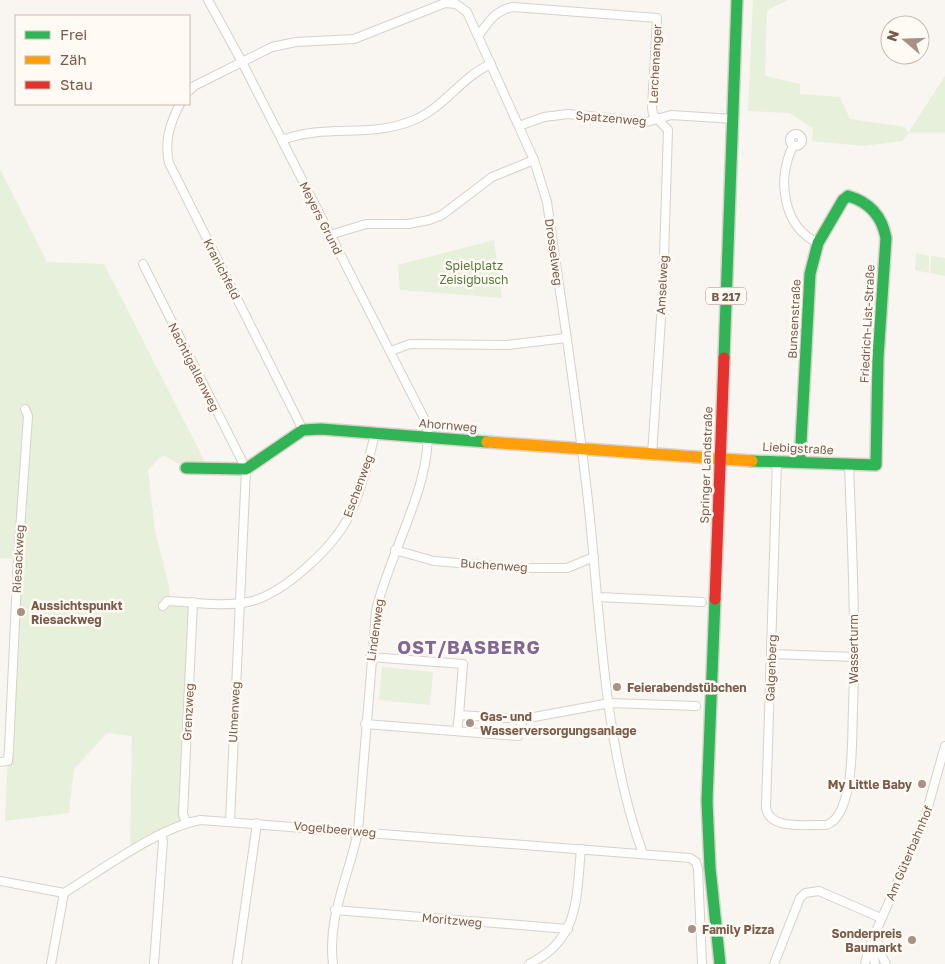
<svg xmlns="http://www.w3.org/2000/svg" width="945" height="964" font-family="'Golos Text',sans-serif">
  <rect width="100%" height="100%" fill="#f9f5f0"/>
  <g fill="#e7f0db">
    <path d="M753,0H788L767,10L765,76L800,84V94L840,97L850,119L905,127L908,133L945,76V133H909L902,141L863,146L812,141L813,128L789,113L748,111Z"/>
    <path d="M0,169L47,262L104,264L209,470L186,468L163,455L148,470L155,531L169,586L170,601L193,602L186,822L130,853L132,736L107,733L74,769L69,813L5,821L17,559L0,558Z"/>
    <path d="M494,240L502,298L400,290L398,265Z"/>
    <path d="M916,253L929,256V273L915,270Z"/>
    <path d="M931,256L945,258V276L930,273Z"/>
    <path d="M382,667L433,672L430,705L379,700Z"/>
  </g>
  <g fill="none" stroke-linecap="round" stroke-linejoin="round">
    <defs>
      <g id="street">
        <path d="M208,0L242,62L427,424C434,482 389,553 376,611L358,831C349,876 327,917 333,964"/>
        <path d="M479,35C489,21 496,10 513,7L657,18L652,108L653,114L668,130L663,288L652,455"/>
        <path d="M189,91L194,86L272,47L296,42L354,39L445,3L456,4L467,12L534,160L547,202C562,307 579,413 590,519C601,630 605,749 643,854"/>
        <path d="M180,104C170,123 164,141 169,163L303,430"/>
        <path d="M519,126L544,117L568,114L647,122L671,115L734,119"/>
        <circle cx="796" cy="140" r="6"/>
        <path d="M282,140C328,123 368,139 414,120C445,107 461,77 491,64"/>
        <path d="M793,146C777,179 782,226 818,243"/>
        <path d="M330,235L366,224H408L429,220L442,215L492,177L534,160"/>
        <path d="M143,264L246,469L230,821"/>
        <path d="M391,351L410,344L507,345L566,338"/>
        <path d="M777,460L766,808C770,831 809,824 826,825C840,821 845,801 848,788C853,762 852,735 853,708C856,627 852,546 849,465"/>
        <path d="M395,550L434,561L519,568H567L594,557"/>
        <path d="M598,597L702,602"/>
        <path d="M163,606L167,601C193,602 222,607 248,602C283,595 335,546 350,514C362,489 369,460 375,433"/>
        <path d="M772,654L854,657"/>
        <path d="M370,657L463,664L459,715"/>
        <path d="M365,724L518,736L523,719"/>
        <path d="M457,731L459,715L523,719L610,703L696,706"/>
        <path d="M0,762L8,761L9,749L18,559L28,416L25,409"/>
        <path d="M186,822L183,814L193,602"/>
        <path d="M0,881L64,893C100,871 161,826 201,820L690,858L696,862L698,869L702,964"/>
        <path d="M335,910L568,929"/>
        <path d="M876,933L879,951L886,964"/>
        <path d="M51,964L64,893"/>
        <path d="M154,964L163,841L161,835"/>
        <path d="M237,964L257,823"/>
        <path d="M529,964C580,939 576,899 581,849"/>
        <path d="M774,964L800,898L805,893L819,891L881,918"/>
        <path d="M865,964L869,947"/>
        <path d="M875,964L871,943L924,821L945,746"/>
      </g>
      <g id="fast">
        <path d="M724,358L737,0"/>
        <path d="M752,461L876,465L878,358L886,238C882,216 869,202 848,196L843,200L818,243L810,274L800,461"/>
        <path d="M186,468L246,469L303,430L321,429L487,442"/>
        <path d="M715,599L707,801L710,868L720,964"/>
      </g>
      <path id="slow" d="M487,442L752,461"/>
      <path id="jam" d="M715,599L724,358"/>
    </defs>
    <use href="#street" stroke="#d7d1cb" stroke-width="10"/>
    <use href="#fast" stroke="#d9d2cb" stroke-width="14"/>
    <use href="#slow" stroke="#d9d2cb" stroke-width="14"/>
    <use href="#jam" stroke="#d9d2cb" stroke-width="14"/>
    <use href="#street" stroke="#fefefd" stroke-width="8"/>
    <use href="#fast" stroke="#30b455" stroke-width="11"/>
    <use href="#slow" stroke="#ff9f0a" stroke-width="11"/>
    <use href="#jam" stroke="#e5322d" stroke-width="11"/>
  </g>
  <g fill="#a69286" stroke="#fffaf3" stroke-width="2">
    <circle cx="21" cy="612" r="5"/>
    <circle cx="617" cy="687" r="5"/>
    <circle cx="470" cy="723" r="5"/>
    <circle cx="922" cy="784" r="5"/>
    <circle cx="692" cy="929" r="5"/>
    <circle cx="912" cy="940" r="5"/>
  </g>
  <g text-anchor="middle" dominant-baseline="central" stroke-width="5" stroke-linejoin="round" paint-order="stroke">
    <rect fill="#fffaf3" stroke="#a28b7f" stroke-width="1" x="706" y="287.5" width="40" height="17" rx="4"/>
    <g font-size="11" font-weight="bold" fill="#7a5c4d">
      <text x="726" y="296">B 217</text>
    </g>
    <g font-size="12" fill="#7a5c4d" stroke="#fffaf3">
      <text transform="translate(655 64) rotate(-87)">Lerchenanger</text>
      <text transform="translate(611 118) rotate(5)">Spatzenweg</text>
      <text transform="translate(321 218) rotate(63)">Meyers Grund</text>
      <text transform="translate(554 252) rotate(82)">Drosselweg</text>
      <text transform="translate(222 269) rotate(63)">Kranichfeld</text>
      <text transform="translate(662 285) rotate(-87)">Amselweg</text>
      <text transform="translate(794 319) rotate(-87)">Bunsenstraße</text>
      <text transform="translate(867 324) rotate(-87)">Friedrich-List-Straße</text>
      <text transform="translate(194 367) rotate(63)">Nachtigallenweg</text>
      <text transform="translate(448 425) rotate(5)">Ahornweg</text>
      <text transform="translate(798 448) rotate(3)">Liebigstraße</text>
      <text transform="translate(706 465) rotate(-88)">Springer Landstraße</text>
      <text transform="translate(358 486) rotate(-70)">Eschenweg</text>
      <text transform="translate(18 559) rotate(-87)">Riesackweg</text>
      <text transform="translate(494 565) rotate(4)">Buchenweg</text>
      <text transform="translate(375 630) rotate(-82)">Lindenweg</text>
      <text transform="translate(853 649) rotate(-90)">Wasserturm</text>
      <text transform="translate(771 668) rotate(-88)">Galgenberg</text>
      <text transform="translate(188 712) rotate(-87)">Grenzweg</text>
      <text transform="translate(234 712) rotate(-87)">Ulmenweg</text>
      <text transform="translate(335 829) rotate(5)">Vogelbeerweg</text>
      <text transform="translate(909 853) rotate(-67)">Am Güterbahnhof</text>
      <text transform="translate(452 920) rotate(5)">Moritzweg</text>
    </g>
    <g font-size="12" fill="#537a41" stroke="#fffaf3">
      <text x="474" y="265">Spielplatz<tspan x="474" dy="14">Zeisigbusch</tspan></text>
    </g>
    <g font-size="12" font-weight="bold" fill="#7a5c4d" stroke="#fffaf3" text-anchor="start">
      <text x="31" y="605">Aussichtspunkt<tspan x="31" dy="14">Riesackweg</tspan></text>
      <text x="627" y="687">Feierabendstübchen</text>
      <text x="480" y="716">Gas- und<tspan x="480" dy="14">Wasserversorgungsanlage</tspan></text>
      <text x="912" y="784" text-anchor="end">My Little Baby</text>
      <text x="702" y="929">Family Pizza</text>
      <text x="902" y="933" text-anchor="end">Sonderpreis<tspan x="902" dy="14">Baumarkt</tspan></text>
    </g>
    <g font-size="18" font-weight="bold" letter-spacing="1" fill="#846695" stroke="#fffaf3">
      <text x="469" y="647">OST/BASBERG</text>
    </g>
  </g>
  <rect x="15" y="15" width="175" height="90" fill="#fffaf3" stroke="#cabbb1"/>
  <rect x="25" y="31" width="25" height="8" fill="#30b455" stroke="#cabbb1"/>
  <text x="60" y="40" font-size="15" fill="#7a5c4d">Frei</text>
  <rect x="25" y="56" width="25" height="8" fill="#ff9f0a" stroke="#cabbb1"/>
  <text x="60" y="65" font-size="15" fill="#7a5c4d">Zäh</text>
  <rect x="25" y="81" width="25" height="8" fill="#e5322d" stroke="#cabbb1"/>
  <text x="60" y="90" font-size="15" fill="#7a5c4d">Stau</text>
  <g transform="translate(905 40) rotate(289)"><circle r="24" fill="#fffaf3" stroke="#cabbb1"/>
  <path d="M0-4L9 19L0 12L-9 19Z" fill="#a69286"/>
  <text y="-8" font-size="14" font-weight="bold" text-anchor="middle" fill="#7a5c4d">N</text>
  </g>
</svg>
